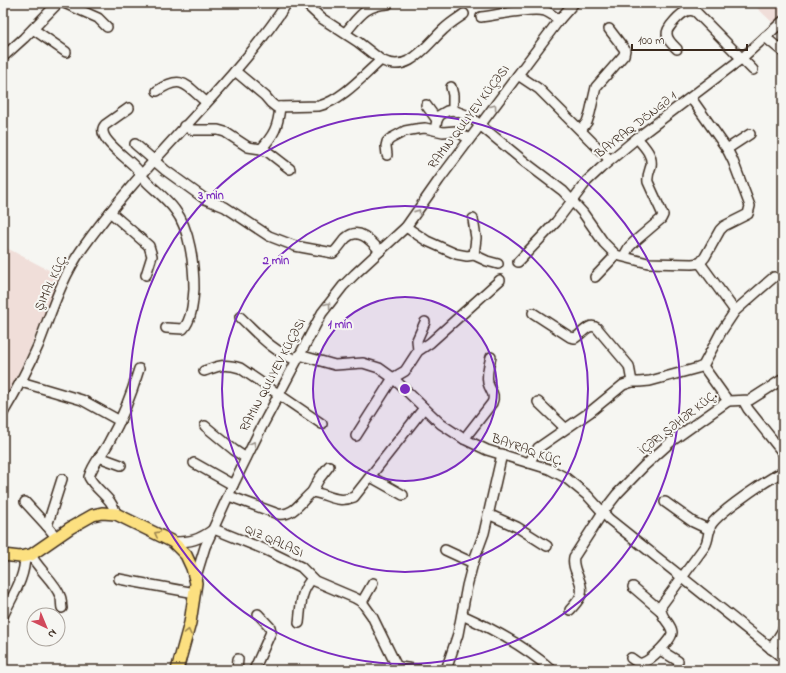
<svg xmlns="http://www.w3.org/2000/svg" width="786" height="673" font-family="'Indie Flower',sans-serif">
  <rect width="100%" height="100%" fill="#f6f6f2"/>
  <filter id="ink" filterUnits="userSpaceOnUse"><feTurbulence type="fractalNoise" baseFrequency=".025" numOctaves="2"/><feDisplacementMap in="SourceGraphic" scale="8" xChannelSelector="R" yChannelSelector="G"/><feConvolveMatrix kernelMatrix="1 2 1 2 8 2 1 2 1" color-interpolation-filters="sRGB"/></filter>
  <g filter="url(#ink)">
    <g fill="#f0ded9">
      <path d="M752,3H783V15L774,24Z"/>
      <path d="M3,246L60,276L28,353L9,392L3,389Z"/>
    </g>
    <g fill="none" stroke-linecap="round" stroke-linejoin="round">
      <defs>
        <g id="minor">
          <path d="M64,3L98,18L107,27"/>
          <path d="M305,3L321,18L358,42L381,60C409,75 426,45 444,29C450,23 457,19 464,14"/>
          <path d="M481,17C498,15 530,7 545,11C550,13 554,16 559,20"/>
          <path d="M33,29L66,52"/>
          <path d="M345,33C359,17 365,5 388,4"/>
          <path d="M765,37L783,52"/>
          <path d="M677,49C673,45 667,40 667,34C666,28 681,13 687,11C690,10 693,10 696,12L753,70"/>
          <path d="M3,57L24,38L58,3"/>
          <path d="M235,71L265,96L271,103L276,107L319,106C342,100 364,75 381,60"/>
          <path d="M518,75L539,89L610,160"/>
          <path d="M451,87L453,95V110"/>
          <path d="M157,91C182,74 186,85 206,102"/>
          <path d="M691,98L727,149L733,161L750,206L748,214L724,226L720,230L705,257L700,263"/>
          <path d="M426,105L437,120"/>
          <path d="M129,108L105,125C94,137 129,159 136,168C140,172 143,178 147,182C156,191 167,199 175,210C190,229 194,265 194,289C193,301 192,320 183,329L166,328"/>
          <path d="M184,126L193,130H218L225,132L248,147L261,149L268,152L290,169"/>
          <path d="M435,130L437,120L440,115L447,111L453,110L469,116L526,163L563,191L583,213L604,243L616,255L648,263L692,264L700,263L735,311"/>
          <path d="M581,130L587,122L590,113L596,87L624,55L625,50L609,29"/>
          <path d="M135,144L165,170L205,199L225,207L269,236L295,246L333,253C338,249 341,243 346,238C359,226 372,242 380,251"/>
          <path d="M261,149C274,135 278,127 280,107"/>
          <path d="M727,149L750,134"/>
          <path d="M387,155L386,146L387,142L390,139L405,131L416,129L425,128L443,132L456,131L469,139"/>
          <path d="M110,212L149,246L152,256L146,275"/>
          <path d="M473,219L476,238L474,255"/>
          <path d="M406,227L427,241L456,254L467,256L474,255L487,261L498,264"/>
          <path d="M624,256L629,247L634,242L661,219L663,215L648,182C647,176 649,172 651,166C653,155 644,146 637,138"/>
          <path d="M518,262L556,222L587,181L601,168L637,138L741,59L783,21"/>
          <path d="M595,277L616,255"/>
          <path d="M533,313L570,337L575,338C582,334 589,322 597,328L629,366L632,382"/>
          <path d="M240,317C259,335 271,350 296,360"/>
          <path d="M418,351L417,340L425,322"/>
          <path d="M299,355L335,365L363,363L379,368L393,378L441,424L464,439L487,450L549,469L566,478L588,496L609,519L634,539L783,658"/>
          <path d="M703,366L728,401"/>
          <path d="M204,371C219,366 224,363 240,368L322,424"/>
          <path d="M21,382L82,400L120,421"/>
          <path d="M538,402L565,428"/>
          <path d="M744,402L748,409L783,453"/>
          <path d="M3,413C16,391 28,369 38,346C51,313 61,279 82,249C132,178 196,119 251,52C264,36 276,20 287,3"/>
          <path d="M205,426L234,450L246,458"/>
          <path d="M356,436L393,378L405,371L418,351L430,343L500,280"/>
          <path d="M464,439L492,403C496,394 490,391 488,383C486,374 489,365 491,357"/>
          <path d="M99,457L121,465"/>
          <path d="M194,463L233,485"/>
          <path d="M529,463L538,448L590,412L623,385L632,382H639L650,381L698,368L703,366L721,332L735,311L774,277"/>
          <path d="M371,477L403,495"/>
          <path d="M312,492L319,479L329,466"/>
          <path d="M229,496L278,514C294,516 300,502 312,492C328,494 337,504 354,497L424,408"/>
          <path d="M25,502L47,526"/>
          <path d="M665,502L693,522L710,530"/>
          <path d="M116,514C112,497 96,491 89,477C93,463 103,454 109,442C123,417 131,396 139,369"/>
          <path d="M488,514L517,527L547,546"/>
          <path d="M56,537L47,526L62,479"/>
          <path d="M173,542C191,542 199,540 214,529L266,550L301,567L315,581L355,598L362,602L372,616L396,665L400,667L420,670"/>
          <path d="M445,550L473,563"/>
          <path d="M31,555C38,569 56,583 60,596C62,599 61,604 62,608"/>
          <path d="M119,579L195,593"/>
          <path d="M196,582L197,573L205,547L233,485L259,432L322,313L343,286L355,274L406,227L439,180L559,20L574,3"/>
          <path d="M633,587L661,611"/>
          <path d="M362,602L373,583"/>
          <path d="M570,610C574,605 580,600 581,594C584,581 571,570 574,557L603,512L617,494L644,466L673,440L728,401L750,400L783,379"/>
          <path d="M462,615C493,629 527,648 552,670"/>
          <path d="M3,616C12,596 25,579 25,556"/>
          <path d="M299,623C301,607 300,591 312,579"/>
          <path d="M771,649L783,630"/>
          <path d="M660,650L678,661"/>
          <path d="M631,658C634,660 638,664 642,663C650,661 673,639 672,632C671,622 660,619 661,606L705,546C709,539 708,531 711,525C719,512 768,479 783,472"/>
          <path d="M237,670L238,659"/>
          <path d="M254,670L271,632L270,627L258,614"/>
          <path d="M446,670L458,634L467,586L473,563L484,533L502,454"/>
        </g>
        <path id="major" d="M3,555L20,557L31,555L70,528L93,515L102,513L116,514L173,542L186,555L192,568L196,583L190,623L177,670"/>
      </defs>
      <use href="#minor" stroke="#3b2a1e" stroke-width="12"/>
      <use href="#major" stroke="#3b2a1e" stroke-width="14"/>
      <use href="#minor" stroke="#f6f6f2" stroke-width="9"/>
      <use href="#major" stroke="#fce080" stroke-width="11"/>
    </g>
    <defs><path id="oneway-chevron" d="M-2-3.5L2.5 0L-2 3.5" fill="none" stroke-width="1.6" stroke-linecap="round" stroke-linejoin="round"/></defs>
    <g stroke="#989088">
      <use href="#oneway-chevron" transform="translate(494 107) rotate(-53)"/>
      <use href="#oneway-chevron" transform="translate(418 212) rotate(-55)"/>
      <use href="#oneway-chevron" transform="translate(328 305) rotate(-54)"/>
      <use href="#oneway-chevron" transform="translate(253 444) rotate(-63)"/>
    </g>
    <g stroke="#9c854f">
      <use href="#oneway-chevron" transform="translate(157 534) rotate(-153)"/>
      <use href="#oneway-chevron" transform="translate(188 632) rotate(-77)"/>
    </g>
  </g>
  <circle cx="405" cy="389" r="92" fill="#7b2cbf" fill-opacity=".12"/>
  <g fill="none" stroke="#7b2cbf" stroke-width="2">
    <circle cx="405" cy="389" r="92"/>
    <circle cx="405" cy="389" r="183"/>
    <circle cx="405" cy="389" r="275"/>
  </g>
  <g text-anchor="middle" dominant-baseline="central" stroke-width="4" stroke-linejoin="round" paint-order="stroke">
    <g font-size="13" fill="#3b2a1e" stroke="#f6f6f2">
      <text transform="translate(469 117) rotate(-53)">RAMIN QULIYEV KÜÇƏSI</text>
      <text transform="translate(636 125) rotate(-38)">BAYRAQ DÖNGƏ 1</text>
      <text transform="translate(51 283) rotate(-65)">ŞIMAL KÜÇ.</text>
      <text transform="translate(273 375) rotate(-62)">RAMIN QULIYEV KÜÇƏSI</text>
      <text transform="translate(678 423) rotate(-38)">İÇƏRI ŞƏHƏR KÜÇ.</text>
      <text transform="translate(527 450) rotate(19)">BAYRAQ KÜÇ.</text>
      <text transform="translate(274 541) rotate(24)">QIZ QALASI</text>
    </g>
  </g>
  <circle cx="405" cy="389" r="6" fill="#7b2cbf" stroke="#f6f6f2" stroke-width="2"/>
  <g font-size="12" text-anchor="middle" font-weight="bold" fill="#7b2cbf" stroke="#f6f6f2" stroke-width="4" stroke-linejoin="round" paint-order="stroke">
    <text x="211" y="199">3 min</text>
    <text x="276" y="264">2 min</text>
    <text x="340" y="328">1 min</text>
  </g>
  <rect width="786" height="673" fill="none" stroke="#f6f6f2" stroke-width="16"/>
  <rect x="8" y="8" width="770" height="657" fill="none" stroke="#3b2a1e" stroke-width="1.5" filter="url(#ink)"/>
  <g transform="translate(46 627) rotate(136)"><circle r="19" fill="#f6f6f2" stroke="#aba49d"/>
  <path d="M0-3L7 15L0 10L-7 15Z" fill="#d1495b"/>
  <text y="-6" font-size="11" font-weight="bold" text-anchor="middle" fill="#3b2a1e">N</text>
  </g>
  <path d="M632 44v6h115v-6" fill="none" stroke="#3b2a1e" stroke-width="2"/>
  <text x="638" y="44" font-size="12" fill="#3b2a1e" stroke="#f6f6f2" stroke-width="3" paint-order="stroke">100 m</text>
</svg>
